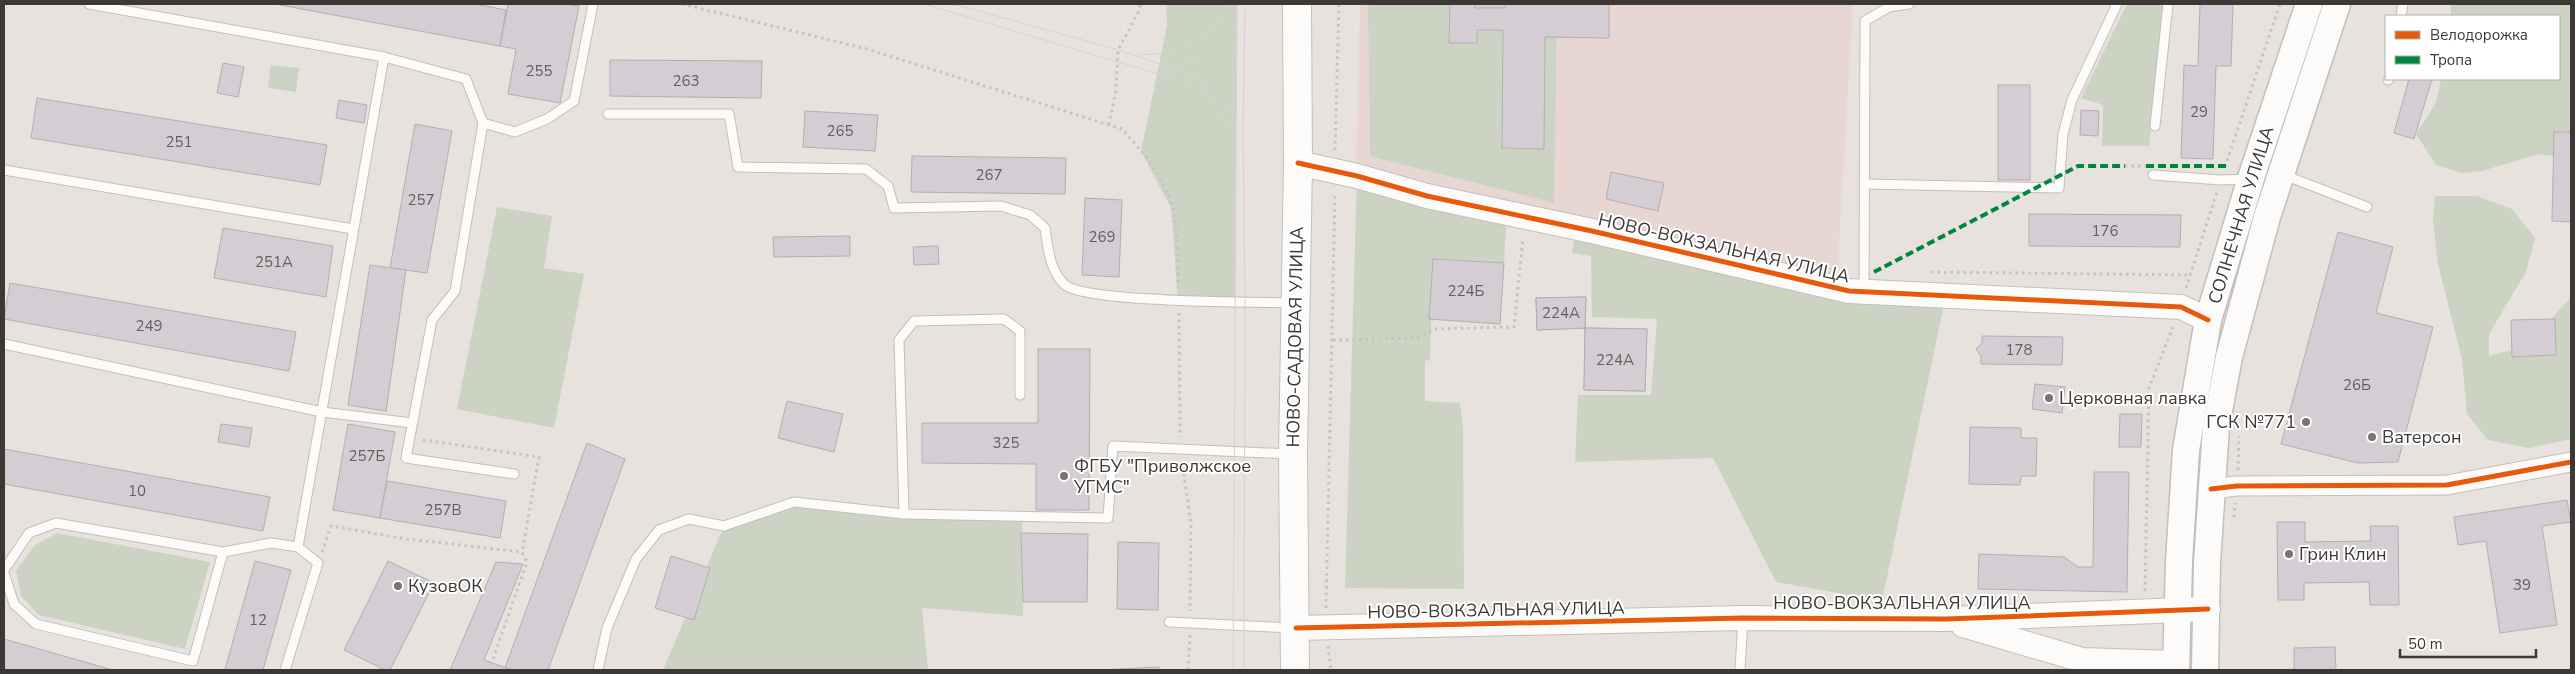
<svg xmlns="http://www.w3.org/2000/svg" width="2575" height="674" font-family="'Nunito Sans',sans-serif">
  <rect width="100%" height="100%" fill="#e8e2de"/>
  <path fill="#e8d6d3" d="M1360,4H1853L1837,281L1356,166Z"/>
  <g fill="#ccd3c2">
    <path d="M1166,4H1237L1235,302L1178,301L1171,208L1141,151L1167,26Z"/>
    <path d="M1368,4H1557L1554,203L1370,156Z"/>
    <path d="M2127,4H2163L2149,146H2102L2103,105L2081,98Z"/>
    <path d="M2451,4H2571V158L2539,154L2482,171L2461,173L2436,165L2416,134L2436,103L2441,79H2559V16H2451Z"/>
    <path d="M271,65L299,68L296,92L268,88Z"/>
    <path d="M1357,176L1507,213L1504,263L1433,259L1430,360L1425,361V401L1460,403L1463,428L1464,589L1345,588Z"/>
    <path d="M2435,196H2477L2512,209L2535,238L2526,272L2489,334V356L2515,349L2541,330L2571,297V439L2529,448L2488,440L2467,414L2462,359L2438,264L2433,220Z"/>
    <path d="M497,207L552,216L544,268L584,274L554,428L457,409Z"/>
    <path d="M1576,228L1944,304L1882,601L1776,582L1713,458L1575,462L1578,395H1651L1657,319L1592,317L1591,256L1572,253Z"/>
    <path d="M803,503L1022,516L1023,616L922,608L928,670H663L724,526Z"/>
    <path d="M57,533L210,562L185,649L39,615L21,596L16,571L35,545Z"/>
  </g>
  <g fill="#d4ced4" stroke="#b2aeae">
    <path d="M275,4H475L506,10L500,46Z"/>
    <path d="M508,4H564L579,6L560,103L508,94L516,49L500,46Z"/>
    <path d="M1450,4H1475V8H1505V4H1609V38L1545,37L1544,149L1502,148L1503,30H1477V43H1449Z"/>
    <path d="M2200,4H2233L2231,66H2216L2213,159L2181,158L2184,65L2198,66Z"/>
    <path d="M610,60L762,61L761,98L610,96Z"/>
    <path d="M223,63L244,67L238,97L217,93Z"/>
    <path d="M2409,79H2432L2414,139L2394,133Z"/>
    <rect x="1998" y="85" width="32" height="95"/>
    <path d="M37,98L327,145L320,185L31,138Z"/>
    <path d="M339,100L367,105L364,123L336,118Z"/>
    <path d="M2081,110L2099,111L2098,136L2080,135Z"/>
    <path d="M805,111L878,115L875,151L803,147Z"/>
    <path d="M415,124L452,131L427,273L390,268Z"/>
    <path d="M2554,132H2571V222L2552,221Z"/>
    <path d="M912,156L1066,158L1065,194L911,192Z"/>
    <path d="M1611,172L1664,183L1658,211L1606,199Z"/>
    <path d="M1085,198L1122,200L1119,277L1082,275Z"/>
    <path d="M2029,214L2181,215L2180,247L2029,246Z"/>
    <path d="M223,228L333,246L326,297L214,278Z"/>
    <path d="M2338,232L2393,247L2376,313L2433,327L2398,462L2358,463L2281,444Z"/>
    <path d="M850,236V256L774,257L773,237Z"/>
    <path d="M938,246L939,264L914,265L913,247Z"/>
    <path d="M1433,259L1504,263L1500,324L1429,319Z"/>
    <path d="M370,265L406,270L386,411L348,405Z"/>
    <path d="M10,283L296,332L289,371L4,319Z"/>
    <path d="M1586,297L1585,328L1537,330L1536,298Z"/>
    <path d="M1586,297L1585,328L1537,330L1536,298Z"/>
    <path d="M2555,319L2556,355L2512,357L2511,320Z"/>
    <path d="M1585,328L1647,329L1645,391L1584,390Z"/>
    <path d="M1585,328L1647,329L1645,391L1584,390Z"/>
    <path d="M1982,336L2063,337L2062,365L1981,364V356L1976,349L1982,343Z"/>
    <path d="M1038,349H1090L1089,510H1036V464L922,463V423H1038Z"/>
    <path d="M2035,384L2065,387L2062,413L2032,409Z"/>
    <path d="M787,401L843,414L834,452L778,438Z"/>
    <path d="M2120,414H2142L2141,447H2119Z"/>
    <path d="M221,424L252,428L249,447L218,442Z"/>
    <path d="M348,424L395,432L380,518L333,510Z"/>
    <path d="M1970,427L2021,428V438H2037L2036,476H2021L2020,485L1969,484Z"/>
    <path d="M587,443L625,459L548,670H512L505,668Z"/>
    <path d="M4,449L270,497L263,531L4,484Z"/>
    <path d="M2094,472H2129L2127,592L1978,589L1979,554L2064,557L2078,567H2093Z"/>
    <path d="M387,481L506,501L500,538L380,518Z"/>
    <path d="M2567,500L2571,522L2542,526L2557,625L2500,633L2486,541L2458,545L2454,517Z"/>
    <path d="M2277,522H2305V542L2371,541L2370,526H2398L2399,605H2370L2369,582L2304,583V600H2278Z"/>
    <path d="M1021,533L1088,534L1087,602H1023Z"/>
    <path d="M1118,542L1159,543L1158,610L1117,609Z"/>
    <path d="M671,556L710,568L694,620L655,608Z"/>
    <path d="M255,561L291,570L263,670H225Z"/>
    <path d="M388,561L434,583L390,670H385L344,650Z"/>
    <path d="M496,562L523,564L484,660L512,670H450Z"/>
    <path d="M4,639L113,670H4Z"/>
    <path d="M2335,647L2336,670H2294V648Z"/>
    <path d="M1159,667V670H1098Z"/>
  </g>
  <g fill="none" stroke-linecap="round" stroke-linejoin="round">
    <defs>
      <g id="service">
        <path d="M89,4L384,57L298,547L318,563L285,670"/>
        <path d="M2401,16L2403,4"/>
        <path d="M384,57L466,79L483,123L455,291L432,320L406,458L514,474"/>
        <path d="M2388,80L2389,79"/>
        <path d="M608,114H729L738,167L866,169L888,186L894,208L1001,206L1030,215L1045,228C1048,247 1049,269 1064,284C1081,303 1259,302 1293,303"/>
        <path d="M483,123L515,132L547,119L574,101L593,4"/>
        <path d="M2155,126L2168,4"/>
        <path d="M4,170L353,229"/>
        <path d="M2153,175L2221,180L2249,179"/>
        <path d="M2284,175L2367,207"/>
        <path d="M1865,184L2059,188L2063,134L2072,100L2117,4"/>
        <path d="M1864,291L1865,21L1889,7L1909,4"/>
        <path d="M4,344L322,412L412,423"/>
        <path d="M904,514L899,340L914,321L1004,319L1020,331V395"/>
        <path d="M4,570L29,533L56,523L223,552L271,543L298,547"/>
        <path d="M4,573L14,604L36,624L193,661L223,552"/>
        <path d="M1169,622L1293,628"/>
        <path d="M598,670L607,628L636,559L659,530L689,519L724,526L794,502L904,514L1108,518L1113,446L1290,454"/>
        <path d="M1740,670L1743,618"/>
      </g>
      <path id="minor" d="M2211,489L2237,486L2447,485L2571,462"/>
      <g id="tertiary">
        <path d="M1298,163L1357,176L1427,196L1592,231L1849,291L2181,307L2208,320"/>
        <path d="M1963,625L2082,660L2176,663"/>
        <path d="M1296,628L1743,618L1947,619L2208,609"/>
      </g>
      <g id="secondary">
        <path d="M2176,670L2179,562L2186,450L2208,320L2251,178L2309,4"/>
        <path d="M2205,670L2207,563L2216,427L2229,357L2267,217L2337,4"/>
      </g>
      <path id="primary" d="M1295,670L1293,454L1298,163L1297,4"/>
    </defs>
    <use href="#service" stroke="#c3bebb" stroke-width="11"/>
    <use href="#minor" stroke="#c3bebb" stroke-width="21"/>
    <use href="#tertiary" stroke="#c3bebb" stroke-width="26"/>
    <use href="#secondary" stroke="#c3bebb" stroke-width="29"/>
    <use href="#primary" stroke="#c3bebb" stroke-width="30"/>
    <g stroke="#c5c3c2" stroke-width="3" stroke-dasharray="2.5 4" stroke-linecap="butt">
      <path d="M682,4L867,49L1122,129C1139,148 1157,168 1167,192C1179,217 1178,259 1178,287"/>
      <path d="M1109,125L1116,90L1118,50L1139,11L1140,4"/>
      <path d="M1335,150L1339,4"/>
      <path d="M2125,166H2146"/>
      <path d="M2225,167L2280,4"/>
      <path d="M1931,272L2190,275"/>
      <path d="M2186,288L2217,192"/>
      <path d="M1179,313L1180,437"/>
      <path d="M1333,340L1417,338L1435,329L1514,327L1523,238"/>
      <path d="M423,440L539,457L522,552L527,562L492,662"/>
      <path d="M1182,461L1191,524L1190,611"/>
      <path d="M2238,470L2239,436"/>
      <path d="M2234,517L2235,503"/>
      <path d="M322,552L331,526L407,539L522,552"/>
      <path d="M2145,591L2149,388L2173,327"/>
      <path d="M1326,608L1335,192"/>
      <path d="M1328,646L1331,670"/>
      <path d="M1188,670L1190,635"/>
    </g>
    <use href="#service" stroke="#fcfbfa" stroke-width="9"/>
    <use href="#minor" stroke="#fcfbfa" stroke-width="19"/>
    <use href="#tertiary" stroke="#fcfbfa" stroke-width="24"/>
    <use href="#secondary" stroke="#fcfbfa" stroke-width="26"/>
    <use href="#primary" stroke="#fcfbfa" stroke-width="28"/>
    <g stroke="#d4d3d1" stroke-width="1">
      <path d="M924,4L1185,82L1211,97L1234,138"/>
      <path d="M954,4L1122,51L1189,74L1217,90L1234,118"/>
      <path d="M1139,54C1174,58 1215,37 1229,4"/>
      <path d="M1170,65C1198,64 1222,46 1236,23"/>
      <path d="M1233,670L1237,4"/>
      <path d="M1244,670L1245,302L1243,133L1245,4"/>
    </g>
    <g stroke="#00873e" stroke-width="4" stroke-dasharray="8 4" stroke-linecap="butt">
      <path d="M2146,166H2226"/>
      <path d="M1874,272L2078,166H2125"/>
    </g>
    <defs>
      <g id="cycleway">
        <path d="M1298,163L1357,176L1427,196L1592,231L1849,291L2181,307L2208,320"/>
        <path d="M2211,489L2237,486L2447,485L2571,462"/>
        <path d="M1296,628L1743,618L1947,619L2208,609"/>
      </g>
    </defs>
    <use href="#cycleway" stroke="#fff" stroke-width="8"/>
    <use href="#cycleway" stroke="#e8590c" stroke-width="5"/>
  </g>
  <g fill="#787470" stroke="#fff" stroke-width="2">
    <circle cx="2049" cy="398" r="5"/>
    <circle cx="2306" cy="422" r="5"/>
    <circle cx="2372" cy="437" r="5"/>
    <circle cx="1064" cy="476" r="5"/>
    <circle cx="2289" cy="554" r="5"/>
    <circle cx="398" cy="586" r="5"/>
  </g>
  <g text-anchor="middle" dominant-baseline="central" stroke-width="4" stroke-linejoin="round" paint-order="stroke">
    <g font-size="15" fill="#64605f">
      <text x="539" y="71">255</text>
      <text x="686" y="81">263</text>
      <text x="2199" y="112">29</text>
      <text x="840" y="131">265</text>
      <text x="179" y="142">251</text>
      <text x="989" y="175">267</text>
      <text x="421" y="200">257</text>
      <text x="2105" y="231">176</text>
      <text x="1102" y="237">269</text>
      <text x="274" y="262">251А</text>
      <text x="1466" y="291">224Б</text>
      <text x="1561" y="313">224А</text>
      <text x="149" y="326">249</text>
      <text x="2019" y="350">178</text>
      <text x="1615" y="360">224А</text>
      <text x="2357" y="385">26Б</text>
      <text x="1006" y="443">325</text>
      <text x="367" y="456">257Б</text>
      <text x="137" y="491">10</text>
      <text x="443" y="510">257В</text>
      <text x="2522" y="585">39</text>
      <text x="258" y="620">12</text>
    </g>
    <g font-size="18" fill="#3c3835" stroke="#fff">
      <text transform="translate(2241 215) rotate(-73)">СОЛНЕЧНАЯ УЛИЦА</text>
      <text transform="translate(1724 248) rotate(13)">НОВО-ВОКЗАЛЬНАЯ УЛИЦА</text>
      <text transform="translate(1295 337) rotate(-89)">НОВО-САДОВАЯ УЛИЦА</text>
      <text x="1902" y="603">НОВО-ВОКЗАЛЬНАЯ УЛИЦА</text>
      <text transform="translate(1496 610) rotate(-1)">НОВО-ВОКЗАЛЬНАЯ УЛИЦА</text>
    </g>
    <g font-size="18" fill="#3c3835" stroke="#fff" text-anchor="start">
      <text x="2059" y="398">Церковная лавка</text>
      <text x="2296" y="422" text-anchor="end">ГСК №771</text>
      <text x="2382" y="437">Ватерсон</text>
      <text x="1074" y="466">ФГБУ "Приволжское<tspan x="1074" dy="21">УГМС"</tspan></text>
      <text x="2299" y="554">Грин Клин</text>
      <text x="408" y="586">КузовОК</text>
    </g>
  </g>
  <rect width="2575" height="674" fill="none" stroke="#3c3835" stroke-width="10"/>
  <rect x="2385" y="15" width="175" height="65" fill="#ffffff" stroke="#b1afae"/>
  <rect x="2395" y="31" width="25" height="8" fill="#e8590c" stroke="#b1afae"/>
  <text x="2430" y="40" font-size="15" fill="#3c3835">Велодорожка</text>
  <rect x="2395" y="56" width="25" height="8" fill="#00873e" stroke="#b1afae"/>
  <text x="2430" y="65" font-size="15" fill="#3c3835">Тропа</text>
  <path d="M2400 649v8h136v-8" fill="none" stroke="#3c3835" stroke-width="2.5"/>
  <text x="2408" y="649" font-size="15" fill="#3c3835" stroke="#ffffff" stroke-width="4" paint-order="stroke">50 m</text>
</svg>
